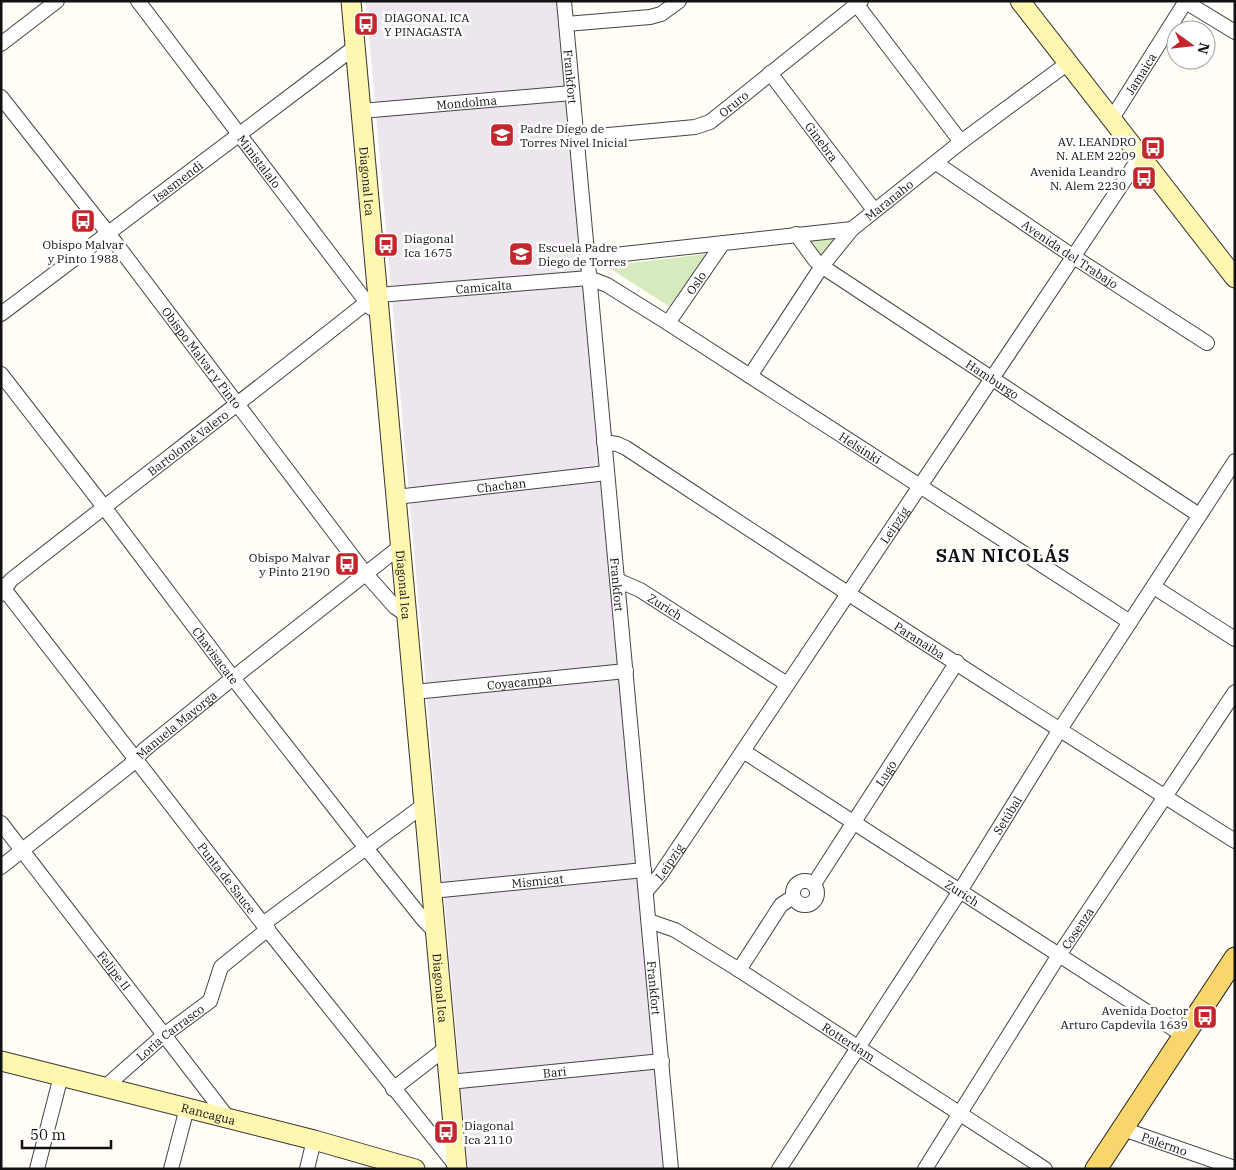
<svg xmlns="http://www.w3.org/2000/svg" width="1236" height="1170" font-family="'IBM Plex Serif',serif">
  <rect width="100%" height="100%" fill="#fffdf5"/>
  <path fill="#eee6ef" d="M366,1H561L667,1169H468Z"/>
  <g fill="#d5ebbd">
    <path d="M840,235L823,259L808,240Z"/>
    <path d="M706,254L670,307L606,266Z"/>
  </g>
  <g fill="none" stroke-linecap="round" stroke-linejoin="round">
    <defs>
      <g id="minor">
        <path id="s1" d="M138,1L371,308"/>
        <path id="s2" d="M564,1L671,1169"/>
        <path d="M854,1L961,142"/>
        <path d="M1184,1L1235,32"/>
        <path d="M566,24L650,17L661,14L679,1"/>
        <path d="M1,44L57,1"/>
        <path id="s3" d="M770,73L874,210"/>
        <path id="s4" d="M1,97L108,233L365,573L395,607L407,615"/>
        <path id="s5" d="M361,111L572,93"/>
        <path id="s6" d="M1111,120L1186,1"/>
        <path id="s7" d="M576,138L695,127L710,122L861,1"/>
        <path id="s8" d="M936,163L1074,257L1207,343"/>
        <path id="s9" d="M796,234L815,260L826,269L1199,515"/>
        <path d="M587,258L852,229"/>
        <path id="s10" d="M1,314L355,47"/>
        <path id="s11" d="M668,323L723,243"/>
        <path id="s12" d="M1,374L104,507L233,678L366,848L422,918L435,932"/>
        <path id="s13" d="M750,376L822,266L852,229L961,142L1068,63"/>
        <path id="s14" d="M604,442L617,444L626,448C827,581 1031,712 1235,841"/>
        <path id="s15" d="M396,497L607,473"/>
        <path id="s16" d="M617,580L640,590L787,684"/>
        <path id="s17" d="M1,585L263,924L457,1167"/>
        <path d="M1154,587L1235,639"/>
        <path id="s18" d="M1,594L11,580C129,487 249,396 367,302L378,295L589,278L607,285L668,323L1130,622"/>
        <path id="s19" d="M414,692L626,671"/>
        <path id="s20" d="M743,751L1183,1035"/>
        <path id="s21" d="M1,823L228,1118"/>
        <path id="s22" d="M1,867L129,766L144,750L233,678L401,546"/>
        <circle cx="805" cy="893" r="12"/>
        <path id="s23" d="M814,884L957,662"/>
        <path id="s24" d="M647,890L660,875L1140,157"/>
        <path id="s25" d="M432,891L644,870"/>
        <path id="s26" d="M649,921L675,930L739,970L1045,1169"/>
        <path d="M263,924L424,805"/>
        <path d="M739,970L781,905L793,897"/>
        <path id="s27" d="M449,1082L662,1061"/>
        <path id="s28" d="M105,1087L164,1035L210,1001L221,967L268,929"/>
        <path d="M393,1089L446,1048"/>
        <path id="s29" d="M1123,1129L1235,1168"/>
        <path d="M37,1169L61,1076"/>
        <path d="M171,1169L187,1108"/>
        <path d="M307,1169L314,1140"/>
        <path id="s30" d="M779,1169L960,891L1059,731L1235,461"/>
        <path id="s31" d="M925,1169L1059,955L1235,692"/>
      </g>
      <g id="secondary">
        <path id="s32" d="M351,1L457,1169"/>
        <path d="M1020,1L1235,278"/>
        <path id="s33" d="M1,1061L314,1140L415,1169"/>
      </g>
      <path id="primary" d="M1096,1169L1235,958"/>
    </defs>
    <use href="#minor" stroke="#444" stroke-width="16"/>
    <use href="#secondary" stroke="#333" stroke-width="21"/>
    <use href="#primary" stroke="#222" stroke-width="23"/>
    <use href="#minor" stroke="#fff" stroke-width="14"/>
    <use href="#secondary" stroke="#fff6b0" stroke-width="19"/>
    <use href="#primary" stroke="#f9d66b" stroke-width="21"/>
  </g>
  <defs>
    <symbol id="bus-square" viewBox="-11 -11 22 22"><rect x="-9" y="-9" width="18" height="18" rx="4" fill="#c4262e" stroke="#fff"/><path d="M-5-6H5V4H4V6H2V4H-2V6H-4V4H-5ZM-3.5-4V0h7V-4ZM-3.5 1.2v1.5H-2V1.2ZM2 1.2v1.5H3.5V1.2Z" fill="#fff"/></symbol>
    <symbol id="school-square" viewBox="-11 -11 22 22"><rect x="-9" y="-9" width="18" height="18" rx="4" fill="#c4262e" stroke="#fff"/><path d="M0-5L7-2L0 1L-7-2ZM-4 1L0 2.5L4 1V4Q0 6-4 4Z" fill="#fff"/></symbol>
  </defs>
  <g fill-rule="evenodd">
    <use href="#bus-square" x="352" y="10" width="28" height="28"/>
    <use href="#school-square" x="488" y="121" width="28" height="28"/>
    <use href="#bus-square" x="1139" y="134" width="28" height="28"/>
    <use href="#bus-square" x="1130" y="164" width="28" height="28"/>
    <use href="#bus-square" x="69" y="207" width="28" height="28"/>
    <use href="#bus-square" x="372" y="231" width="28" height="28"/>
    <use href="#school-square" x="507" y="240" width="28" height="28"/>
    <use href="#bus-square" x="333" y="550" width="28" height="28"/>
    <use href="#bus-square" x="1191" y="1003" width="28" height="28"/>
    <use href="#bus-square" x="432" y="1118" width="28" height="28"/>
  </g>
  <g text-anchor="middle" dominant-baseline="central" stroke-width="5" stroke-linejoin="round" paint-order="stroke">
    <g font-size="12" fill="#111" stroke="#fff" text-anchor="start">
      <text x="384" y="17">DIAGONAL ICA<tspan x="384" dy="14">Y PINAGASTA</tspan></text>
      <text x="520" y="128">Padre Diego de<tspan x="520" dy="14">Torres Nivel Inicial</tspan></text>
      <text x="1136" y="141" text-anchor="end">AV. LEANDRO<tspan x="1136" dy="14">N. ALEM 2209</tspan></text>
      <text x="1126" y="171" text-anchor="end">Avenida Leandro<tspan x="1126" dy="14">N. Alem 2230</tspan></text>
      <text x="404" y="238">Diagonal<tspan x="404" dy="14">Ica 1675</tspan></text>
      <text x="83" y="244" text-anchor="middle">Obispo Malvar<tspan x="83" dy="14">y Pinto 1988</tspan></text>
      <text x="538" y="247">Escuela Padre<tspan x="538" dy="14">Diego de Torres</tspan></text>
      <text x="330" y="557" text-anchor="end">Obispo Malvar<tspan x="330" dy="14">y Pinto 2190</tspan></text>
      <text x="1188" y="1010" text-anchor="end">Avenida Doctor<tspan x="1188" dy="14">Arturo Capdevila 1639</tspan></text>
      <text x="464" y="1125">Diagonal<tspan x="464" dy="14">Ica 2110</tspan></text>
    </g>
    <g font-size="12" fill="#111" stroke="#fff">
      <text stroke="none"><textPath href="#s6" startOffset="55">Jamaica</textPath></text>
      <text stroke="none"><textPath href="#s2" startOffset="76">Frankfort</textPath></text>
      <text stroke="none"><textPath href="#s5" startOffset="106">Mondolma</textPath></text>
      <text stroke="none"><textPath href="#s7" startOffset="165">Oruro</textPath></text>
      <text stroke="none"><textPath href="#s3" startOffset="86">Ginebra</textPath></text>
      <text stroke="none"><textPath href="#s1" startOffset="201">Ministalalo</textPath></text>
      <text stroke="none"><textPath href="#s10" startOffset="221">Isasmendi</textPath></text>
      <text stroke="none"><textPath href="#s32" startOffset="181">Diagonal Ica</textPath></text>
      <text stroke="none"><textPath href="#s13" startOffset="226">Maranaho</textPath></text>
      <text stroke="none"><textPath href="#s8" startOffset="162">Avenida del Trabajo</textPath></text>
      <text stroke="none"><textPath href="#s11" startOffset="49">Oslo</textPath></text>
      <text stroke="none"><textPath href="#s18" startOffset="588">Camicalta</textPath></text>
      <text stroke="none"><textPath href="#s4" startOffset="329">Obispo Malvar y Pinto</textPath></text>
      <text stroke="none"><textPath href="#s9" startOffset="246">Hamburgo</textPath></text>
      <text stroke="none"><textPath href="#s18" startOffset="241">Bartolomé Valero</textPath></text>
      <text stroke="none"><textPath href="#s18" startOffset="1014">Helsinki</textPath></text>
      <text stroke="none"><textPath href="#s15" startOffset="106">Chachan</textPath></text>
      <text stroke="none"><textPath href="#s24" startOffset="441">Leipzig</textPath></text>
      <text stroke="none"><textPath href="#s32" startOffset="586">Diagonal Ica</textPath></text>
      <text stroke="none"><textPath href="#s2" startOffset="586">Frankfort</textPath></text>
      <text stroke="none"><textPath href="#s16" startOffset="55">Zurich</textPath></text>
      <text stroke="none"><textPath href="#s14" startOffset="374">Paranaiba</textPath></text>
      <text stroke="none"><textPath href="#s12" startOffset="354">Chavisacate</textPath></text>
      <text stroke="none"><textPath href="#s19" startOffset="106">Coyacampa</textPath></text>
      <text stroke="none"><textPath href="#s22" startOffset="226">Manuela Mayorga</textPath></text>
      <text stroke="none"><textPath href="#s23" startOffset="132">Lugo</textPath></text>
      <text stroke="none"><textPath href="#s30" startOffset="421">Setúbal</textPath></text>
      <text stroke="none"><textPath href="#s24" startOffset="36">Leipzig</textPath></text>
      <text stroke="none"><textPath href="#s17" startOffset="370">Punta de Sauce</textPath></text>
      <text stroke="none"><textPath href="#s25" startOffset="106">Mismicat</textPath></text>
      <text stroke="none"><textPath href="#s20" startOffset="261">Zurich</textPath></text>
      <text stroke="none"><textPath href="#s31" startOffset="285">Cosenza</textPath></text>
      <text stroke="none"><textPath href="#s21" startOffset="186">Felipe II</textPath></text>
      <text stroke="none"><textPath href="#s32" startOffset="991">Diagonal Ica</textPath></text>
      <text stroke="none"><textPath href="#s2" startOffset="991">Frankfort</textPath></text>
      <text stroke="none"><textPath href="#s28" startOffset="85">Loria Carrasco</textPath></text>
      <text stroke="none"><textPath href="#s26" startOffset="234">Rotterdam</textPath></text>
      <text stroke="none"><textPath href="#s27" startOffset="106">Bari</textPath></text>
      <text stroke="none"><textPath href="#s33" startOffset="214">Rancagua</textPath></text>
      <text stroke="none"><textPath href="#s29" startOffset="44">Palermo</textPath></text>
    </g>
    <g font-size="18" font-weight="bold" letter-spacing="1" fill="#111" stroke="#fff">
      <text x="1003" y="555">SAN NICOLÁS</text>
    </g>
  </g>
  <rect width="1236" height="1170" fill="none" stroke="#111111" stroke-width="5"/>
  <g transform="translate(1191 45) rotate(105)"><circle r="24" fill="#ffffff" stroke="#a0a0a0"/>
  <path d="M0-4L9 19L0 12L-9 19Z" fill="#c4262e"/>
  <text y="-8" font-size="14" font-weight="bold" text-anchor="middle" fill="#111111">N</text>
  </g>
  <path d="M22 1140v8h89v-8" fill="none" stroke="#111111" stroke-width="2.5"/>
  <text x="30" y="1140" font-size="15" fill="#111111" stroke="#ffffff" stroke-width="4" paint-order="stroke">50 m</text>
</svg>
